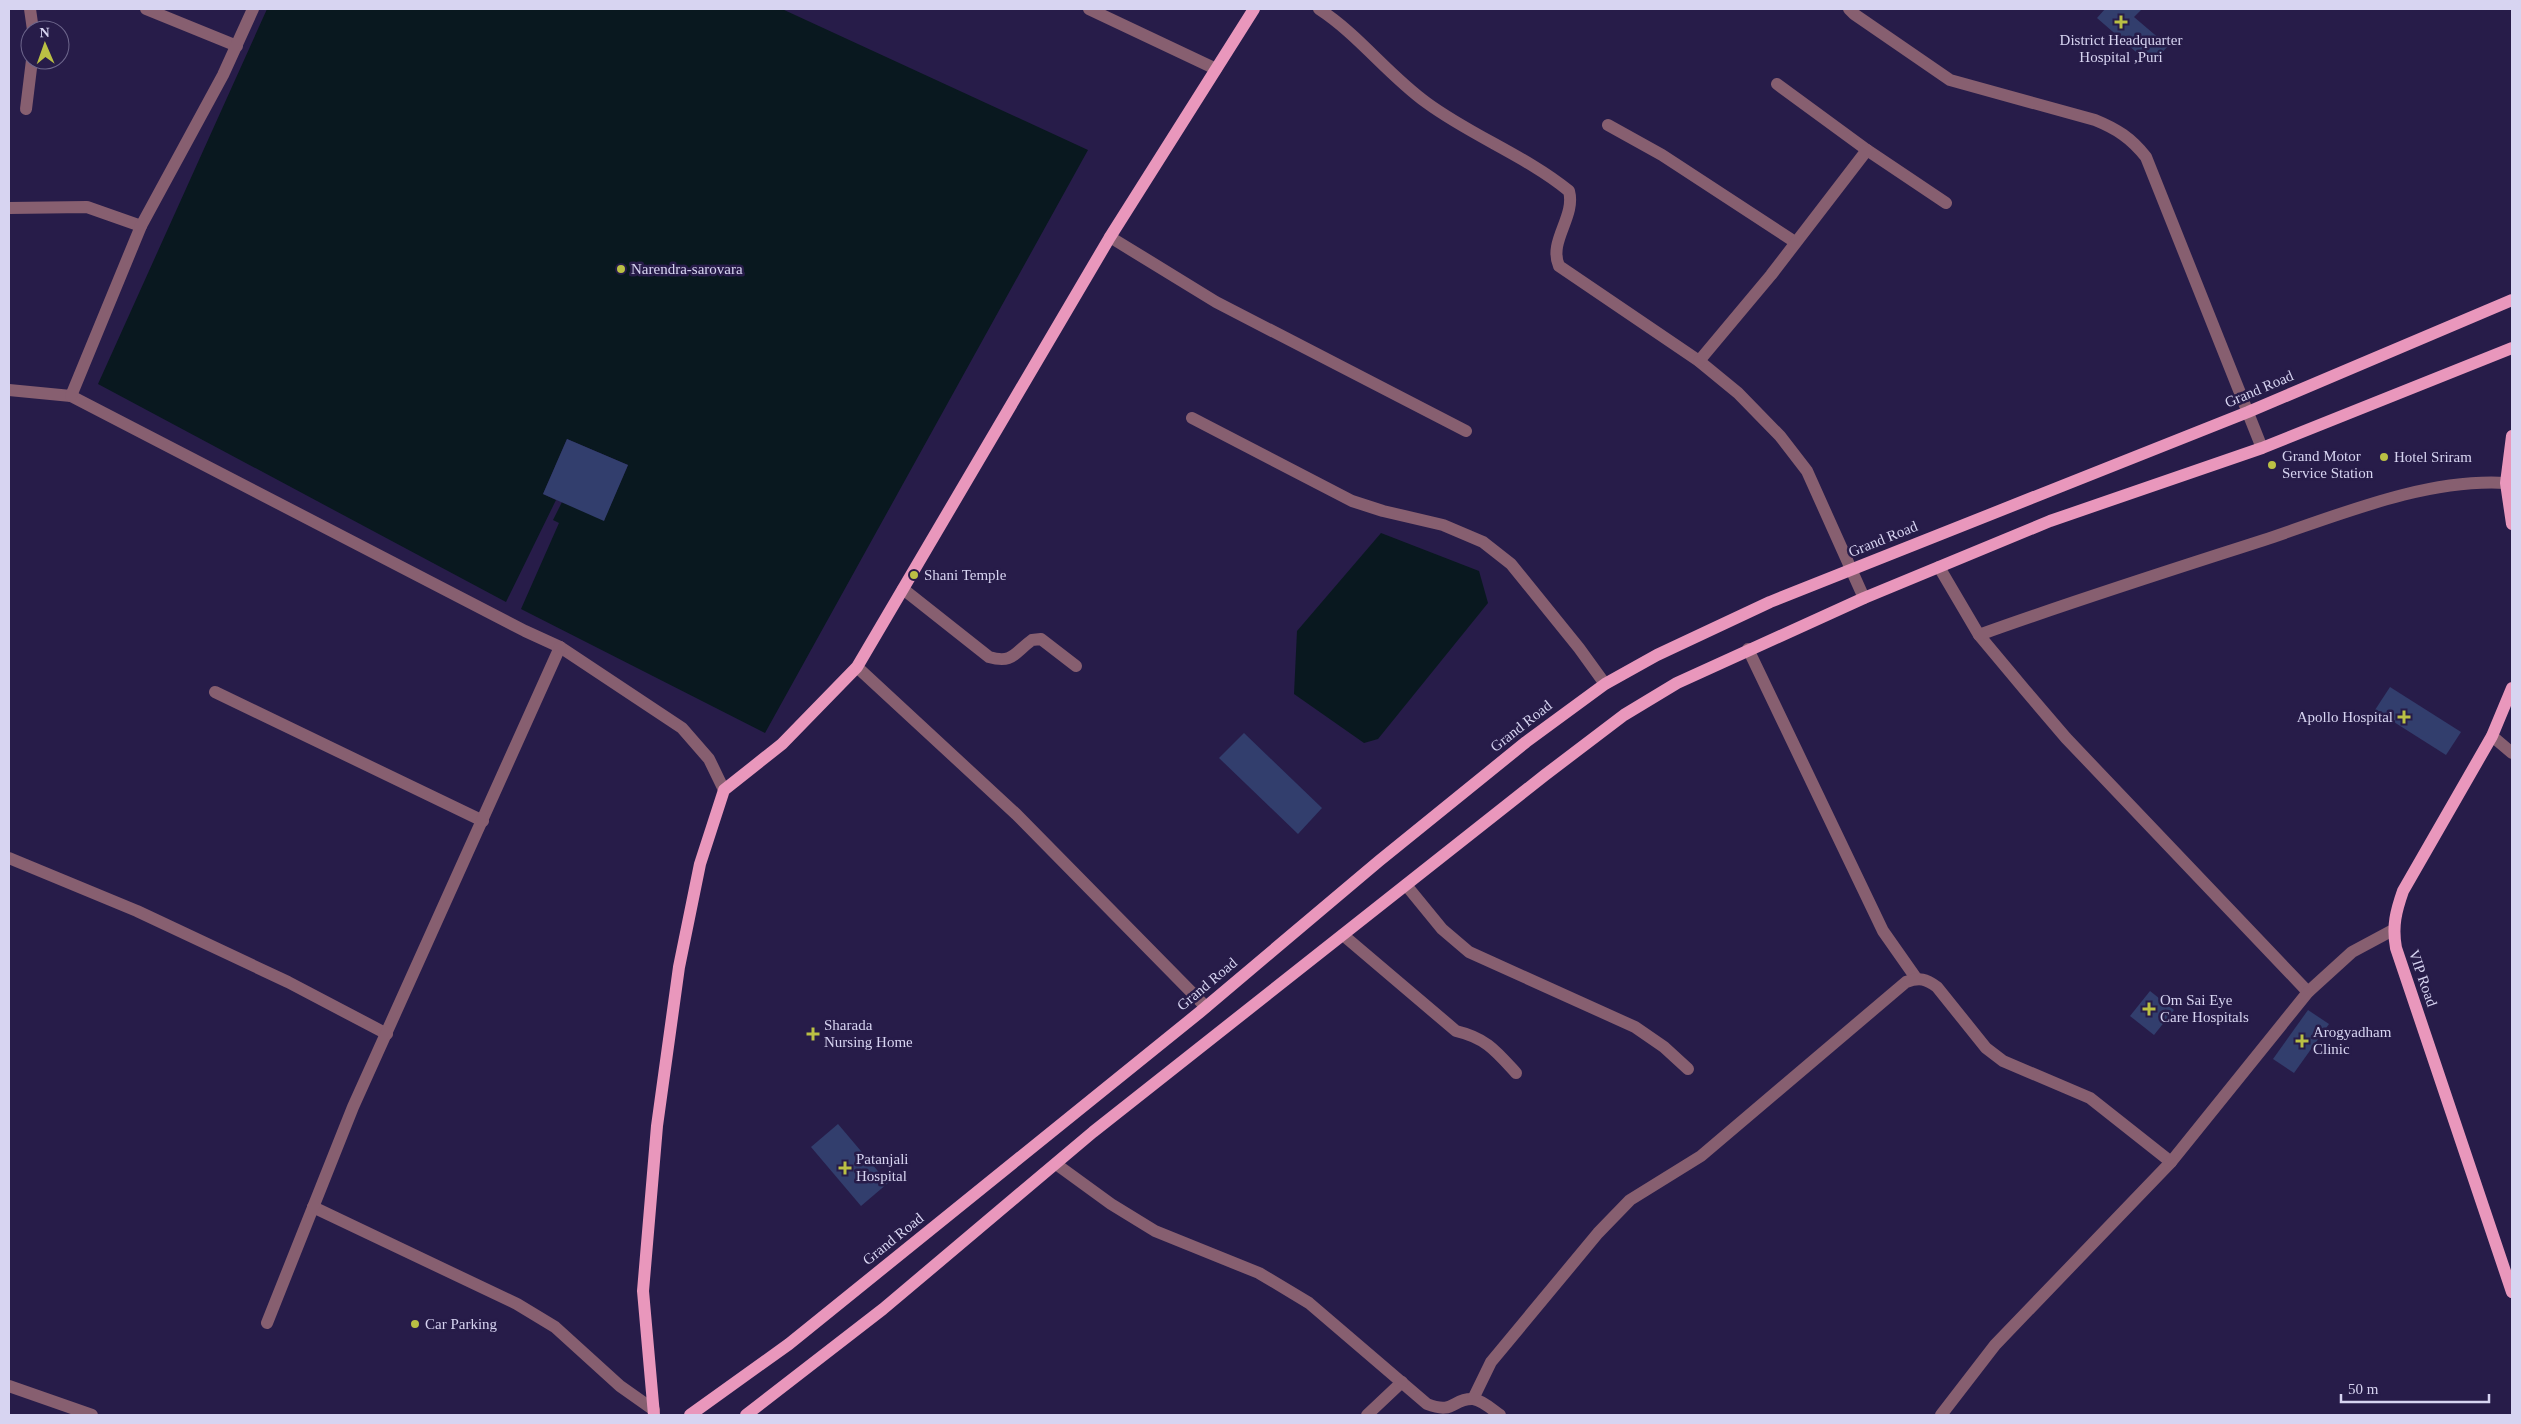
<svg xmlns="http://www.w3.org/2000/svg" width="2521" height="1424" font-family="'Times New Roman',serif">
  <rect width="100%" height="100%" fill="#271c49"/>
  <g fill="#09181f">
    <path d="M267,9H782L1088,150L765,733L521,609L559,523L553,520L562,502L604,520L628,465L567,439L543,494L556,500L506,602L98,384Z"/>
    <path d="M1381,533L1479,571L1488,603L1378,739L1364,743L1294,694L1297,631Z"/>
  </g>
  <g fill="#323e6d">
    <path d="M2105,9H2142L2134,17L2168,46L2151,65L2097,18Z"/>
    <path d="M567,439L628,465L604,521L543,494Z"/>
    <path d="M2390,687L2461,732L2446,755L2375,710Z"/>
    <path d="M1244,733L1322,808L1298,834L1219,758Z"/>
    <path d="M2150,991L2174,1010L2154,1035L2130,1016Z"/>
    <path d="M2308,1010L2329,1024L2294,1073L2273,1059Z"/>
    <path d="M838,1124L888,1183L861,1206L811,1147Z"/>
  </g>
  <g fill="none" stroke-linecap="round" stroke-linejoin="round">
    <g stroke="#875f70" stroke-width="12">
      <path d="M30,9L33,30"/>
      <path d="M146,9L237,46"/>
      <path d="M1089,9L1216,69"/>
      <path d="M1319,9C1359,35 1388,75 1427,103C1472,136 1526,156 1569,191C1576,217 1548,241 1559,266L1699,361L1738,393L1780,436L1807,471L1864,598"/>
      <path d="M1849,9L1854,14L1950,80L2095,120C2117,129 2131,138 2146,157L2262,448"/>
      <path d="M1777,84L1867,150L1946,203"/>
      <path d="M26,109L32,60"/>
      <path d="M1608,125L1662,155L1795,242"/>
      <path d="M9,208L87,207L141,226"/>
      <path d="M1110,237L1216,302L1466,431"/>
      <path d="M1699,361L1771,275L1867,150"/>
      <path d="M9,390L71,396L525,631L560,647L682,728L709,759L724,790"/>
      <path d="M71,396L141,226L223,75L253,9"/>
      <path d="M1192,418L1352,501L1383,511L1443,525L1483,542L1511,564L1579,648L1605,684"/>
      <path d="M1939,567L1979,635L2025,690L2066,738L2308,992"/>
      <path d="M903,589L989,657C1013,664 1014,653 1032,640L1041,639L1076,666"/>
      <path d="M1979,635C2073,601 2168,571 2264,540C2339,515 2426,478 2506,483"/>
      <path d="M1748,649L1883,931L1916,978"/>
      <path d="M857,667L1016,814L1206,1007"/>
      <path d="M215,692L483,821"/>
      <path d="M2492,736L2512,753"/>
      <path d="M9,858L137,911L288,982L387,1034"/>
      <path d="M1406,885L1442,929L1469,952L1635,1027L1664,1047L1688,1069"/>
      <path d="M1343,935L1456,1031C1486,1038 1496,1051 1516,1073"/>
      <path d="M1056,1164L1111,1204L1155,1231L1259,1273L1309,1303L1427,1404C1455,1415 1452,1398 1473,1399C1482,1400 1493,1410 1500,1415"/>
      <path d="M313,1207L517,1304L555,1327L620,1386L654,1410"/>
      <path d="M267,1323L353,1107L560,647"/>
      <path d="M9,1386L92,1415"/>
      <path d="M1473,1399L1491,1362L1598,1233L1630,1200L1701,1156L1906,982C1920,977 1926,979 1937,987L1986,1048L2003,1061L2090,1098L2171,1162"/>
      <path d="M1367,1415L1402,1382"/>
      <path d="M1941,1415L1995,1345L2171,1162L2308,992L2352,952L2393,930"/>
    </g>
    <g stroke="#e997bc" stroke-width="12">
      <path d="M2512,436L2506,483L2512,524"/>
      <path d="M2512,688L2492,736L2403,891C2396,911 2392,926 2396,948L2512,1292"/>
      <path d="M654,1415L643,1291L657,1126L679,967L700,864L724,790L782,744L857,667L1110,237L1254,9"/>
      <path d="M690,1415L789,1344L1200,1012L1379,861L1526,742L1605,684L1657,655L1770,602L2248,412L2512,300"/>
      <path d="M746,1415L883,1309L1093,1132L1545,775L1624,715L1677,683L1864,598L2050,521L2262,448L2512,348"/>
    </g>
  </g>
  <g fill="#bbc044" stroke="#271c49" stroke-width="2">
    <path d="M2118.5 14.5h5v5h5v5h-5v5h-5v-5h-5v-5h5z"/>
    <circle cx="621" cy="269" r="5"/>
    <circle cx="2384" cy="457" r="5"/>
    <circle cx="2272" cy="465" r="5"/>
    <circle cx="914" cy="575" r="5"/>
    <path d="M2401.5 709.5h5v5h5v5h-5v5h-5v-5h-5v-5h5z"/>
    <path d="M2146.5 1001.5h5v5h5v5h-5v5h-5v-5h-5v-5h5z"/>
    <path d="M810.5 1026.5h5v5h5v5h-5v5h-5v-5h-5v-5h5z"/>
    <path d="M2299.5 1033.5h5v5h5v5h-5v5h-5v-5h-5v-5h5z"/>
    <path d="M842.5 1160.5h5v5h5v5h-5v5h-5v-5h-5v-5h5z"/>
    <circle cx="415" cy="1324" r="5"/>
  </g>
  <g text-anchor="middle" dominant-baseline="central" stroke-width="5" stroke-linejoin="round" paint-order="stroke">
    <g font-size="15" fill="#d7d4f1" stroke="#271c49" text-anchor="start">
      <text x="2121" y="40" text-anchor="middle">District Headquarter<tspan x="2121" dy="17">Hospital ,Puri</tspan></text>
      <text x="631" y="269">Narendra-sarovara</text>
      <text x="2282" y="456">Grand Motor<tspan x="2282" dy="17">Service Station</tspan></text>
      <text x="2394" y="457">Hotel Sriram</text>
      <text x="924" y="575">Shani Temple</text>
      <text x="2393" y="717" text-anchor="end">Apollo Hospital</text>
      <text x="2160" y="1000">Om Sai Eye<tspan x="2160" dy="17">Care Hospitals</tspan></text>
      <text x="824" y="1025">Sharada<tspan x="824" dy="17">Nursing Home</tspan></text>
      <text x="2313" y="1032">Arogyadham<tspan x="2313" dy="17">Clinic</tspan></text>
      <text x="856" y="1159">Patanjali<tspan x="856" dy="17">Hospital</tspan></text>
      <text x="425" y="1324">Car Parking</text>
    </g>
    <g font-size="15" fill="#d7d4f1" stroke="#271c49">
      <text transform="translate(2259 389) rotate(-23)">Grand Road</text>
      <text transform="translate(1883 539) rotate(-22)">Grand Road</text>
      <text transform="translate(1521 726) rotate(-38)">Grand Road</text>
      <text transform="translate(2423 978) rotate(71)">VIP Road</text>
      <text transform="translate(1207 984) rotate(-40)">Grand Road</text>
      <text transform="translate(893 1239) rotate(-39)">Grand Road</text>
    </g>
  </g>
  <rect width="2521" height="1424" fill="none" stroke="#d7d4f1" stroke-width="20"/>
  <g transform="translate(45 45) rotate(358)"><circle r="24" fill="#271c49" stroke="#6d668c"/>
  <path d="M0-4L9 19L0 12L-9 19Z" fill="#bbc044"/>
  <text y="-8" font-size="14" font-weight="bold" text-anchor="middle" fill="#d7d4f1">N</text>
  </g>
  <path d="M2341 1394v8h148v-8" fill="none" stroke="#d7d4f1" stroke-width="2.5"/>
  <text x="2348" y="1394" font-size="15" fill="#d7d4f1" stroke="#271c49" stroke-width="4" paint-order="stroke">50 m</text>
</svg>
